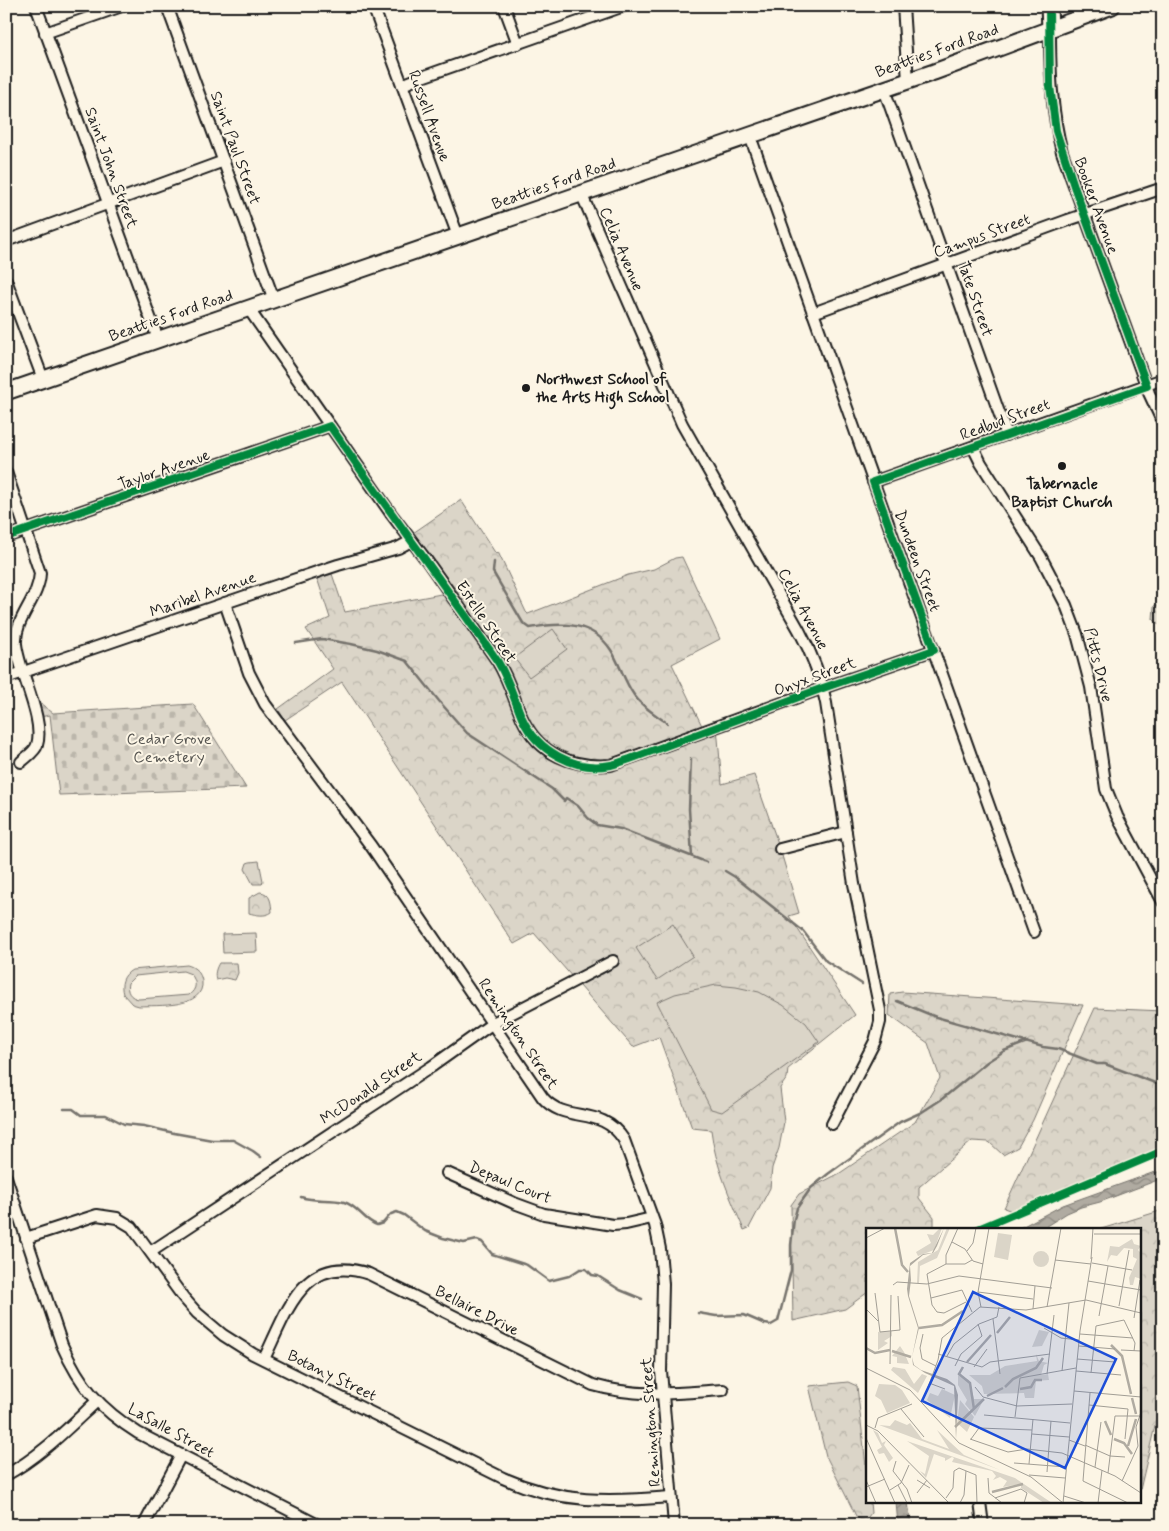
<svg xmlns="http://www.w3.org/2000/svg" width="1169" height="1531" font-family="Mynerve,sans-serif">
  <defs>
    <pattern id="forest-crowns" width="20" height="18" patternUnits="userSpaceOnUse" patternTransform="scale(1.25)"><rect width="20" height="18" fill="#dbd5c8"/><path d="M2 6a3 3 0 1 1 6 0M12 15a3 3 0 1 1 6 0" fill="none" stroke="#bbb6ab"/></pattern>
    <pattern id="cemetery-stones" width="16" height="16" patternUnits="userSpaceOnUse" patternTransform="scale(1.25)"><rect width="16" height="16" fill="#dbd5c8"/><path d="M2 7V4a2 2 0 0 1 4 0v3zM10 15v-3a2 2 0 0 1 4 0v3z" fill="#bbb6ab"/></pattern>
    <pattern id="water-waves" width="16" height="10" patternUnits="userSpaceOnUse" patternTransform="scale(1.25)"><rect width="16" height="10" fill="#b0aba1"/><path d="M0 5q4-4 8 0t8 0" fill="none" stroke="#8e8a82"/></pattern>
  </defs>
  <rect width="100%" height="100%" fill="#fcf5e5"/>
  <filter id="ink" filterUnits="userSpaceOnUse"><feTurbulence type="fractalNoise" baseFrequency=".02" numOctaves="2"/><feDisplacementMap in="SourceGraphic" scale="10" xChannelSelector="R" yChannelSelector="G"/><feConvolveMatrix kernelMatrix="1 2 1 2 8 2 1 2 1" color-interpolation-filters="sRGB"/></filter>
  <g filter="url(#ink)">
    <g fill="url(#forest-crowns)" stroke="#7c7872">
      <path d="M461,500L496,554L498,552L526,612L528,614L628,575L654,569L675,558L682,557L720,639L672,664L705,732L717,727L722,784L754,775L780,849L799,913L789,916L855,1015L788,1069L787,1078L780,1088L784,1122L779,1148L772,1168L770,1188L749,1228L744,1230C730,1197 715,1165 711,1130L692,1128L659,1037L633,1047L534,933L514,944L342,682L285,720L278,709L333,669L306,629L330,618L317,578L332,574L345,612L457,591L413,533Z"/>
      <path d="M1156,605H1163L1162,627L1153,619L1154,606Z"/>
      <path d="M259,861L263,881L262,884H253L245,869L247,863L250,862Z"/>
      <path d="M260,892C271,893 271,903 272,912C266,917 256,915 249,913V898Z"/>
      <path d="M219,963H237L238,973L235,980L225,978L216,980C214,974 216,968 219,963Z"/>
      <path d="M902,992L1083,1005L1033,1120L1018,1147L1003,1155L989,1142L972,1141L919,1187V1198L934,1217V1226L931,1230H868V1292L845,1309L793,1321L791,1205L799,1194L840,1173L915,1122L940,1078L928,1043L889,1015L890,994Z"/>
      <path d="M1095,1008L1163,1011V1153L1012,1211L1004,1208Z"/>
      <path d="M1163,1210V1391L1140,1490V1230H1098Z"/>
      <path d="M848,1382L857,1386L868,1484V1502H870L871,1513L865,1521L857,1518L826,1456L809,1386Z"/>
    </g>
    <path fill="url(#cemetery-stones)" stroke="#7c7872" d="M40,703L53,713L193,704L246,788L59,795L50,715L40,717Z"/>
    <g fill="#dbd5c8" stroke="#7c7872" fill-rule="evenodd">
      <path d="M553,629L567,649L529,677L514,658Z"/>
      <path d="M673,924L693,956L657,980L636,948Z"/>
      <path d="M256,933L257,952L223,953L222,934Z"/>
      <path d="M187,965C195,967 201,973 202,981C205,1009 157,1005 139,1006L132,1004L123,994C120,984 123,975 132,970ZM183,971L191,974C197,982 197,989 189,995L139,999C130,998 126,991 128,983L135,976Z"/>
      <path d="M716,985L736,987L759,992L783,1005L806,1023L819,1042L722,1112L711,1109L657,1002L675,994Z"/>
    </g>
    <g fill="url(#water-waves)" stroke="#75726c">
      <path d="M1163,1171V1178L1100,1202L1081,1207L1067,1213L1040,1230H1016L1063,1205L1152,1173Z"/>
      <path d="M896,1502H908L911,1525H898Z"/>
    </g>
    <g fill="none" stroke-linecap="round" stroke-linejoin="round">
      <g stroke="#75726c" stroke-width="2.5">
        <path d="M494,562L493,572L523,623L530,628C561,622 592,621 611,650C620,664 624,681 634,695C642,707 655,714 667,723"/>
        <path d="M296,643L322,639L351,644L377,650L407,661L439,701L467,733L552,789L564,801L566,798L578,806L588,818L597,825L621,829L706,862"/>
        <path d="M691,759L689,809L692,856"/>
        <path d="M725,871L735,877L803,931L826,961L862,984"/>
        <path d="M897,1001L936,1017L1043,1047L1058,1049L1097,1064H1105L1163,1086"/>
        <path d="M64,1109H73L81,1115H106L124,1124L144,1126L174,1133L212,1140H233L253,1151L261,1157"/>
        <path d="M301,1197C315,1202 330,1198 344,1202C358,1206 363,1220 377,1225L383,1223L391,1214L397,1212L404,1215L425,1231L443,1238L464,1243L477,1240L482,1242L492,1254L527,1265L549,1281L569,1276L580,1269H586L592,1275L598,1276L620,1290L642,1299"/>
        <path d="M698,1313L716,1316L744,1315L765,1324L771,1325L778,1321L791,1270V1245L794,1219L797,1208L811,1188L828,1174L900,1122L922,1112L942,1099L987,1062L1004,1051L1027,1042"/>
      </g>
      <defs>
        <g id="street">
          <path d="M36,6L158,339"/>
          <path d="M167,6L274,300"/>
          <path d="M373,6L458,236"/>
          <path d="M504,6L518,44"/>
          <path d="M903,6L908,81"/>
          <path d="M1050,29C1050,73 1051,109 1062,152L1149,393L1163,423"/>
          <path d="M45,33L122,6"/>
          <path d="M402,85L422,77L624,6"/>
          <path d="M884,89L1007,435"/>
          <path d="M750,136L1034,932"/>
          <path d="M581,193L682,424L799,630C812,654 821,677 826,703L854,884L880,1010V1022L875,1041L832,1124"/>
          <path d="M6,241L224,161"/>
          <path d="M6,280L43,379"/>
          <path d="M248,308L392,515L427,561L498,662C509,680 514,699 522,718C539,755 573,768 611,765L823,688L934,650"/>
          <path d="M813,313L1068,220L1163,188"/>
          <path d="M973,447L981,463L1041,557L1066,605L1077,634L1091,687L1106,789L1117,816L1163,902"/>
          <path d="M6,472L40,573C39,599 14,618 16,644C19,673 45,719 37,745C35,752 26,757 21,762"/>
          <path d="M873,482L1163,379"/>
          <path d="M6,537L330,426"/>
          <path d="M225,603L249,673L265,704L371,846L543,1098C567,1125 601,1104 624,1140L655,1225L660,1249L663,1284L661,1371L674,1525"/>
          <path d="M6,678L269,588L338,565L398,548L411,541"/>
          <path d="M780,849L846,832"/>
          <path d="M447,1173L514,1203L544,1214L613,1225L626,1224L652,1218"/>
          <path d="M6,1177L62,1345C80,1386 100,1409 138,1433L318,1525"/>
          <path d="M26,1238L97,1215L117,1218L132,1227L183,1297L197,1313L223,1335L253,1354L503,1478C562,1504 609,1502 671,1497"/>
          <path d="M152,1251L431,1067L493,1023L613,961"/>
          <path d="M264,1359C287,1312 303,1252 369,1274L593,1385C639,1398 676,1393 723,1390"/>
          <path d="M6,1475C40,1457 69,1427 97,1401"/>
          <path d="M980,1502L983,1525"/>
          <path d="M144,1525L181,1455"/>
        </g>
        <g id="secondary">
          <path d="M1049,6L1050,29"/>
          <path d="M6,392L934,72L1112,6"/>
        </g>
      </defs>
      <use href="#street" stroke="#1c1c1c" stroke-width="14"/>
      <use href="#secondary" stroke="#1c1c1c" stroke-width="19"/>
      <use href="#street" stroke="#fcf5e5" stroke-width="10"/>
      <use href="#secondary" stroke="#fcf5e5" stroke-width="15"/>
      <defs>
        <g id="cycleway">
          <path d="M6,537L330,426C385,506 443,583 498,662C509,680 514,699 522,718C537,751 575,772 611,765C617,764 624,761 630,759L823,688L934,650L873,482L1147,386L1075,189L1056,131L1050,86L1049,6"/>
          <path d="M976,1230L1163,1151"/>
        </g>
      </defs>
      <use href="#cycleway" stroke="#fcf5e5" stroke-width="11"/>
      <use href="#cycleway" stroke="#00873e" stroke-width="8"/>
    </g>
  </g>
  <g fill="#1c1c1c" stroke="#fcf5e5" stroke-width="2">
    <circle cx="526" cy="388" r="5"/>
    <circle cx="1062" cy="466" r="5"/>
  </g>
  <g text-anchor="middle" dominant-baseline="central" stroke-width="4" stroke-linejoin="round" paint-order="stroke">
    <g font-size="16" fill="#1c1c1c" stroke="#fcf5e5">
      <text transform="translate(937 51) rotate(-20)">Beatties Ford Road</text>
      <text transform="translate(429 116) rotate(70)">Russell Avenue</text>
      <text transform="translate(235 148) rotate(70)">Saint Paul Street</text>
      <text transform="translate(111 168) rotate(70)">Saint John Street</text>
      <text transform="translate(554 184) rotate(-19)">Beatties Ford Road</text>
      <text transform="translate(1096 206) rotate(70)">Booker Avenue</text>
      <text transform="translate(982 236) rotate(-20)">Campus Street</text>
      <text transform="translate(621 249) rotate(67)">Celia Avenue</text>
      <text transform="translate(975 299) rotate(71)">Tate Street</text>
      <text transform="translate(171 316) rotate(-19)">Beatties Ford Road</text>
      <text transform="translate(1005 420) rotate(-20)">Redbud Street</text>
      <text transform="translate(164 470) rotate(-19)">Taylor Avenue</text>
      <text transform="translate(917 561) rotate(70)">Dundeen Street</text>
      <text transform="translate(203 595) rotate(-19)">Maribel Avenue</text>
      <text transform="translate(803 609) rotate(62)">Celia Avenue</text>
      <text transform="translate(486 622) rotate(56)">Estelle Street</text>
      <text transform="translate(1098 665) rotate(76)">Pitts Drive</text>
      <text transform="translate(815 677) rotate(-20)">Onyx Street</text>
      <text transform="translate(518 1034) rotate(56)">Remington Street</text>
      <text transform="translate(371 1088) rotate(-34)">McDonald Street</text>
      <text transform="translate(510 1183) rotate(22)">Depaul Court</text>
      <text transform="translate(477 1311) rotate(27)">Bellaire Drive</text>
      <text transform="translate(332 1376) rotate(26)">Botany Street</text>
      <text transform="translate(651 1422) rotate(-94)">Remington Street</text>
      <text transform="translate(171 1431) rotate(29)">LaSalle Street</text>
    </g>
    <g font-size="16" font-weight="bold" fill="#1c1c1c" stroke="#fcf5e5" text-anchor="start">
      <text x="536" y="379">Northwest School of<tspan x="536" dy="18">the Arts High School</tspan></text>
      <text x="1062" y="484" text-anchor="middle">Tabernacle<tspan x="1062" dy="18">Baptist Church</tspan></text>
    </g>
    <g font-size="16" fill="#555450" stroke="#fcf5e5">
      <text x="169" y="739">Cedar Grove<tspan x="169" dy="18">Cemetery</tspan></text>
    </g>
  </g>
  <g transform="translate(866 1228)">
    <rect width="275" height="275" fill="#fcf5e5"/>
    <path d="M74,0H76L68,22L52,28L50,24L65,15L61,6L67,7ZM81,0H84L71,30L54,38L53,55H51L52,34L72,22ZM266,11L268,16L275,18L272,22L275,25V51L269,49L267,57H264L263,50L271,31L267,29V21L258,20L251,28L245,27L241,34L244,18L253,19ZM26,103V108L18,113L22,115L12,122V104ZM34,118L38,124L43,136L31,135V129L26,128ZM170,126L173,133L182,135L178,137L175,147L182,146L183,152L170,153L168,170H159L158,165L118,166L116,158L103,147H124L139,138L171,133ZM27,139L39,141L48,156L56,146L61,148L52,165L25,142ZM92,147L103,152L108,171H118L109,188L99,176L101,172L92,157ZM13,156L29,157L36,162L44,175L21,185L15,172L9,168ZM76,161L89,167L84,190L61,172L64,165L72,168ZM94,172L108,189L101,204L91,195ZM29,192L41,197L44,195L56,211L83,221L71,202L98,227L134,242L13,197L24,198ZM7,202L12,205L16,215L20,213L18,217L27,230L23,234L18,225L13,226L11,222L16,219ZM41,213L149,250L186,275H178L155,260V256L137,259L141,253L134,249L127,252L130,248L126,243L86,234L88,230L86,229L79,233V230L68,226L60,250L54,243L59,246L63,228Z" fill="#dbd5c8"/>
    <path d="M173,102L183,104L176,118L166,119Z" fill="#dbd5c8"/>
    <path d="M132,5L146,7L142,32L128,29ZM167 31a8 8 0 1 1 16 0a8 8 0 1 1-16 0ZM115 154a6 6 0 1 1 12 0a6 6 0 1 1-12 0Z" fill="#dbd5c8"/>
    <path d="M78,0L71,18L67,25L57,27L44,38L45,52L43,68L53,100L46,129L48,137L55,142L81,151L89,157L92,167L90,211L88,158L59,145L47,137L46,129L52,100L42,68L41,61L44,35L57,26L66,25Z" fill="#b0aba1"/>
    <path fill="none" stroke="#b0aba1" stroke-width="2.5" d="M29,0L36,37L42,44M53,100L76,97L97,83M131,105L144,89M245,117L256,128L265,166M0,120L9,125L24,122M26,123L45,129M101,134L125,107M97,139L93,146L104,155L108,181M139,159L147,151L170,140L177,130M154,161L165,159L169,152H176M121,168L137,160M266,170L270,186M239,193L245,207M89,199L118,171M248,211L258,215L266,226M262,218L270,191M126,264L157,256"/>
    <path fill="none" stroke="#a29e95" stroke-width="1" d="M228,6H275M0,10L19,0M86,14L99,21L107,33L117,36M101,23L107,15L110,0M225,31L227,0M189,32L225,36M226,35L266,42M80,36V27L92,0M222,53L275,62M27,57L31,54L61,56L93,48L186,60M112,64L167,71M9,65L14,104L34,102L32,68M65,70L96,62L106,84M100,74L78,85L71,84L66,77L61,46L80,36H99L106,32M253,78L263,22M115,79L112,64L123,0M181,79L195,0M0,81L12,93M167,81L169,58M233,88L242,38M268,90L274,52M127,91L134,146M178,100L195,110L213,112M57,106L54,120L56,131L70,138M214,106L267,110M213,118L249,121M255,122L275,123M72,126L116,139L124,134L184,126M81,128L88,116L113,96L131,89L133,79M211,131L249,134M24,136L25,67M89,138L95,126L116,108L112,96M108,139L121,121M0,140L44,162L93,215L165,249L197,275M196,143L203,75M210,143L255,147M225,145L230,98L258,92L269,115L268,123M181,146L188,87M63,155L79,161M109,159L117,169L151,178L206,176M208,163L275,169M224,165L217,253L262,275M58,170L72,132L76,110L114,79L160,82L220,72L275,85M223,177L262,181L259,211M35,181L58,209M118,187L204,195M149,189L154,150L210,140M0,197L12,203L83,275M9,200L12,190L46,176M166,206L203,209M0,210L29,275M104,211L142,224L161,221L196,225L249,248L275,265M105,211L113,200L166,202M203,212L219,218M219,217L244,228M244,228L259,229M30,233L27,243L41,261L46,275M148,235L200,239M163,236L167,191M229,239L235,194M181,244L185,193M242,245L249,188H273M163,247L199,250M122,250L123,265L136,275M0,252L10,275M51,252L64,260M256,253L272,218L270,199L275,184M32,257L41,275M0,259L19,251M24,262L35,255L43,237M51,265L61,252M198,268L220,275M80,270L87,260L88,243L93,240L110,247L111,275M129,270L155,261L161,265L158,275M94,275L98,267L100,243M197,275L214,103L226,29M232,275L236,242"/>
    <path fill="#1d4ed8" fill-opacity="0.15" stroke="#1d4ed8" stroke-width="2.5" d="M107,64L250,131L199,240L56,173Z"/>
    <rect width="275" height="275" fill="none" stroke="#1c1c1c" stroke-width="2.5"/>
  </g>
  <rect width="1169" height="1531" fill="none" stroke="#fcf5e5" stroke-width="25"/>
  <rect x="12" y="12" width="1144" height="1506" fill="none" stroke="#1c1c1c" stroke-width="2" filter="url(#ink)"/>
</svg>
